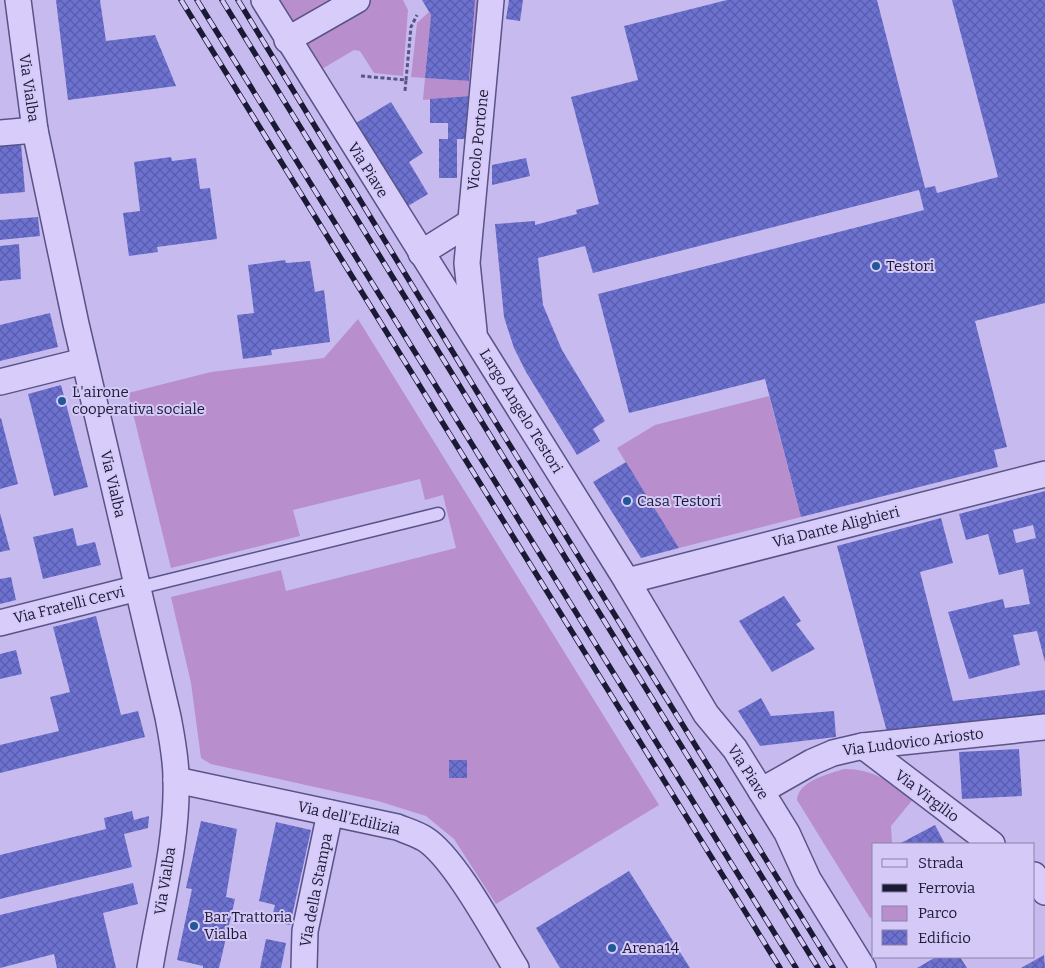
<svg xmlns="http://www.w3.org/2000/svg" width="1045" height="968" font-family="Bitter,serif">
  <defs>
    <pattern id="building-cross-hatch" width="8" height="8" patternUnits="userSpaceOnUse" patternTransform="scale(1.25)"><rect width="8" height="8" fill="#6d71d0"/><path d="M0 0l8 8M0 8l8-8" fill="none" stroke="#595caa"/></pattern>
  </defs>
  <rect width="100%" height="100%" fill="#c7baef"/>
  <g fill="#b88ecd">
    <path d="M271,0H343L294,23L288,21Z"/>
    <path d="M370,0H403L408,10L403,76L374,73L360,51L354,50L315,73L301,41Z"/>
    <path d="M475,0H480L472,96L423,100L425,78L411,77L417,23L429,12L431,15L425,78L469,81Z"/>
    <path d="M358,319L659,805L496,904L454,839L426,816L378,801L211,764L201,758L191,683L171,597L281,570L286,591L456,548L443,495L425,500L420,479L293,510L300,536L171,568L128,393L211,372L324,358Z"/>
    <path d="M769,396L801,517L679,548L617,448L655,425Z"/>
    <path d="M844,769C873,769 891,782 914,798L891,826L892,844H874V916L870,918L797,800C798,781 829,774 844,769Z"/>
  </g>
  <g fill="url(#building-cross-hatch)" fill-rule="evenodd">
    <path d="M56,0H100L106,41L155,35L176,86L68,100Z"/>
    <path d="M422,0H475L469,81L425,78L431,15Z"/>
    <path d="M509,0H523L520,21L506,19Z"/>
    <path d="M727,0H877L925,188L935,186L937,193L998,177L952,0H1045V303L975,321L1007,447L994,450L998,467L801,517L765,379L629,413L598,294L924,210L919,190L593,273L585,246L538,258L543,305L562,350L605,421L593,429L600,441L577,455L526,372L514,348L504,317L495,224L535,221V225L577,214L576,210L599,204L571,97L638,80L624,26Z"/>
    <path d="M471,96V139H457V178H439V139H448V123H430V99Z"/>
    <path d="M391,102L423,153L409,162L428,194L408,206L356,123Z"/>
    <path d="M21,144L25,192L0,194V145Z"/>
    <path d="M171,157L172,161L196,158L200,189L210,188L217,239L157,247L158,252L129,256L123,213L140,211L134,162Z"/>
    <path d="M526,158L530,176L492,185V165Z"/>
    <path d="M38,217L40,236L0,240V220Z"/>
    <path d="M19,244L21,279L0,281V246Z"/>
    <path d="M285,260L286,263L310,261L315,292L324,290L330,342L271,350L272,355L243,359L237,315L254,313L248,265Z"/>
    <path d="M50,313L58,347L0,361V325Z"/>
    <path d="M61,385L88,487L54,496L28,394Z"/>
    <path d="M1,418L18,484L0,489V419Z"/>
    <path d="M626,462L679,548L641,558L593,482Z"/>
    <path d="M1045,491V662L1037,631L1013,635L1020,665L969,679L948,612L1003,599L1005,608L1030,604L1023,569L999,575L988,534L966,540L959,514ZM1033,525L1036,538L1016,543L1013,530Z"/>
    <path d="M0,513L10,550L0,552Z"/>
    <path d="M941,518L953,563L920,572L953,701L1045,690V714L887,732L837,546Z"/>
    <path d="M73,528L77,546L95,542L101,565L43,579L33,537Z"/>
    <path d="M11,577L16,600L0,604V579Z"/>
    <path d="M784,596L801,621L796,624L815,649L772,672L739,621Z"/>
    <path d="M96,616L121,715L138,711L145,737L0,773V745L59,731L50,697L70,692L53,627Z"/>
    <path d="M16,650L22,674L0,679V654Z"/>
    <path d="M761,698L771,716L834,711L836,737L760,746L738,711Z"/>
    <path d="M1019,749L1022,796L962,799L959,752Z"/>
    <rect x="449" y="760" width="18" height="18"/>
    <path d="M132,811L134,820L149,816L148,828L124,834L132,867L0,899V855L106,829L104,818Z"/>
    <path d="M201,821L237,829L226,897L235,899L219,968H203V966L177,960L192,889L186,888Z"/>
    <path d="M276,822L311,830L290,925L271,921L275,905L259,901Z"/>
    <path d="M935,825L945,844H899Z"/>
    <path d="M629,871L690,968H560L536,928Z"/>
    <path d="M133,883L138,904L103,913L116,968H57L54,954L0,968V915Z"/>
    <path d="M266,939L286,943L281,968H260Z"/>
    <path d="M1044,955L1045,968H1021Z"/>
    <path d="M936,957H960L967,968H917Z"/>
  </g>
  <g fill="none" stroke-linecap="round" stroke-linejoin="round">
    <defs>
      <path id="service" d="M138,588L438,514"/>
      <g id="minor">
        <path d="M18,0L35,130L76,324L168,717C172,738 176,758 176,778C178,840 160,907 150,968"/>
        <path d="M264,0L627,581L706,714L735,749L787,833L808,879L863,968"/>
        <path d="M287,40L357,0"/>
        <path d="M0,133L35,130"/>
        <path d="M421,253L469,223"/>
        <path d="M474,331L467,263L491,0"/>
        <path d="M0,382L84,361"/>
        <path d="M627,581L1045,474"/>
        <path d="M0,623L138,588"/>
        <path d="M863,746L992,844"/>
        <path d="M176,780L397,827C407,831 417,834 425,839C455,858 496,936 516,968"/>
        <path d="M761,791L812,762L833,753L863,746L1045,727"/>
        <path d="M1034,875L1045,892"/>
        <path d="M304,968L305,931L330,813"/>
      </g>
    </defs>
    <use href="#service" stroke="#585487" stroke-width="15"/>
    <use href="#minor" stroke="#585487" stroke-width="28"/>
    <g stroke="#585487" stroke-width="3" stroke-dasharray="4 2.5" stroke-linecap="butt">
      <path d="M361,76L406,80L405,91"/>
      <path d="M406,80L411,27L417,15"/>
    </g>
    <use href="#service" stroke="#d8cdfa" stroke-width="12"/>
    <use href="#minor" stroke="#d8cdfa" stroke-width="25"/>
    <defs>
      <g id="rail">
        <path d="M181,0L780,968"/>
        <path d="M197,0L796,968"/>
        <path d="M222,0L818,968"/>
        <path d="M238,0L490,413L833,968"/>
      </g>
    </defs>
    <use href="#rail" stroke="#1a1a35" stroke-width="5.5"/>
    <use href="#rail" stroke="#d5c9f7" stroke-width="4" stroke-dasharray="11" stroke-linecap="butt"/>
  </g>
  <g fill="#215898" stroke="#d5c9f7" stroke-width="2">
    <circle cx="876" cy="266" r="5"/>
    <circle cx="62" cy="401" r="5"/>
    <circle cx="627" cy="501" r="5"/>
    <circle cx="194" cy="926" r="5"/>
    <circle cx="612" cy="948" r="5"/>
  </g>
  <g text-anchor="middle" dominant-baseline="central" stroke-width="4" stroke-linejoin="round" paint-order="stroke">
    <g font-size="15" fill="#1a1a35" stroke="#d5c9f7">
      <text transform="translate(29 88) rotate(82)">Via Vialba</text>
      <text transform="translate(478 140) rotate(-84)">Vicolo Portone</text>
      <text transform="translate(368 170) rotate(58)">Via Piave</text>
      <text transform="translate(521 411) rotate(58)">Largo Angelo Testori</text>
      <text transform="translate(113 484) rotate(77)">Via Vialba</text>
      <text transform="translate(836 527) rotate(-14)">Via Dante Alighieri</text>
      <text transform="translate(69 605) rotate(-14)">Via Fratelli Cervi</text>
      <text transform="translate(913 742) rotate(-7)">Via Ludovico Ariosto</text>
      <text transform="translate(748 772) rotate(57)">Via Piave</text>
      <text transform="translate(927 796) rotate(37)">Via Virgilio</text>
      <text transform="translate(349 818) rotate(13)">Via dell'Edilizia</text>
      <text transform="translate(165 881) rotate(-81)">Via Vialba</text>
      <text transform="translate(316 890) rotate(-79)">Via della Stampa</text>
    </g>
    <g font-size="15" fill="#1a1a35" stroke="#d5c9f7" text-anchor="start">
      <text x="886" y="266">Testori</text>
      <text x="72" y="392">L'airone<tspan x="72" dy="17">cooperativa sociale</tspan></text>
      <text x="637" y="501">Casa Testori</text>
      <text x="204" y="917">Bar Trattoria<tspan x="204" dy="17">Vialba</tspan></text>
      <text x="622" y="948">Arena14</text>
    </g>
  </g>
  <rect x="872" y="843" width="162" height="115" fill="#d5c9f7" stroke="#8a83a9"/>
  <rect x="882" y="859" width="25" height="8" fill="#d8cdfa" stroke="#8a83a9"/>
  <text x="918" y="868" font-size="15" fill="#1a1a35">Strada</text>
  <rect x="882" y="884" width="25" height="8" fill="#1a1a35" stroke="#8a83a9"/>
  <text x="918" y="893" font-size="15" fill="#1a1a35">Ferrovia</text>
  <rect x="882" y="906" width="25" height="15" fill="#b88ecd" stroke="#8a83a9"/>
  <text x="918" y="918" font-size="15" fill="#1a1a35">Parco</text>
  <rect x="882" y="930" width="25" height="15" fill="url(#building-cross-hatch)" stroke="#8a83a9"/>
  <text x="918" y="943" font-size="15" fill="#1a1a35">Edificio</text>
</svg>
